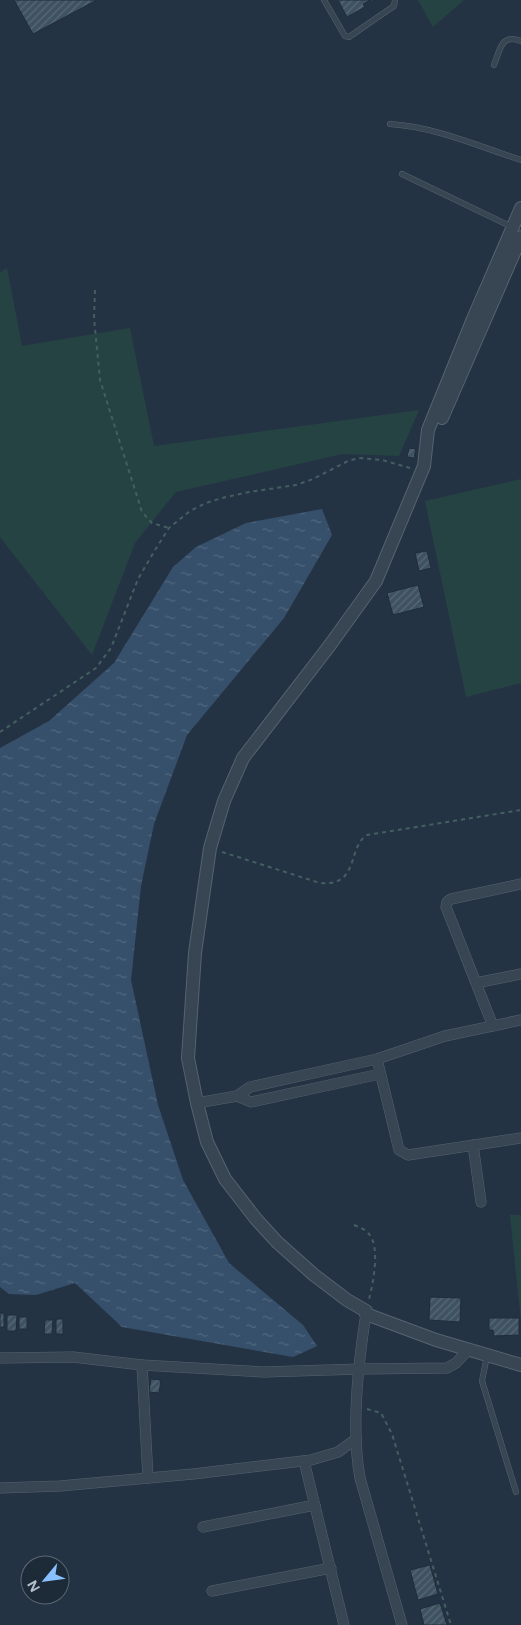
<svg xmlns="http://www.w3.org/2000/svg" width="521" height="1625" font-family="Figtree,sans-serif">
  <defs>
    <pattern id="water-ripples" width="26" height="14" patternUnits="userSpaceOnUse" patternTransform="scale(1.25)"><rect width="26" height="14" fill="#36506b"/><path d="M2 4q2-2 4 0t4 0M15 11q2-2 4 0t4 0" fill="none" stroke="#51677f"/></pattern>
    <pattern id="building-hatch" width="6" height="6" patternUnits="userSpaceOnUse" patternTransform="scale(1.25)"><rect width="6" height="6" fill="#3f5262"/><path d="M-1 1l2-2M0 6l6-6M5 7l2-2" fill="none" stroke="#586977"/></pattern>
  </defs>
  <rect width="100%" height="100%" fill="#243343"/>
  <g fill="#264344">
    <path d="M418,0H464L433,27Z"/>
    <path d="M7,268L22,346L130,328L154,446L419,410L399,456L342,454L176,492L135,543L92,655L0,537V273Z"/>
    <path d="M521,479V683L466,697L425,501Z"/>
    <path d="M510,1215H521V1322Z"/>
  </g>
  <path fill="url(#water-ripples)" d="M322,509L332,535L284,618L187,735L154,824L141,886L131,980L158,1105L183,1180L229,1263L303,1325L317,1346L293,1357L122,1327L75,1283L36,1295L9,1294L0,1287V748L49,721L114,663L173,567L196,547L246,523Z"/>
  <g fill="url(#building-hatch)" stroke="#1f2c3a">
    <path d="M14,0H97L33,34Z"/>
    <path d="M338,0H375L371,2L370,0L363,4L365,7L347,17Z"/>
    <path d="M409,448L416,449L414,458L407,457Z"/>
    <path d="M427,551L431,568L419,571L415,553Z"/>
    <path d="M418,585L424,607L393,615L387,593Z"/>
    <path d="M430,1297L461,1298L460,1322L429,1320Z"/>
    <rect x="0" y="1313" width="4" height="14"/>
    <path d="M7,1315H17L16,1331H7Z"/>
    <rect x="19" y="1317" width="8" height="12"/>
    <path d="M489,1318H519V1335L494,1336L493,1330H489Z"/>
    <rect x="56" y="1319" width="7" height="15"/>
    <path d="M45,1320H53L52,1334H44Z"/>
    <path d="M151,1379L161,1380L159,1393L149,1392Z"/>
    <path d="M430,1565L438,1594L418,1600L410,1570Z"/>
    <path d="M440,1603L447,1625H424L420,1609Z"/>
  </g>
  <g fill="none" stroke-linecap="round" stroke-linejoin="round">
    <defs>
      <g id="service">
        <path d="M324,0L345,36L349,37L394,6L395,0"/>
        <path d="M494,65C500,50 501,33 521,41"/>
        <path d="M390,124C436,127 478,146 521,160"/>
        <path d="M402,174L512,227"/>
        <path d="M487,1356L482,1381L516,1492"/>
      </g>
      <g id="minor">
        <path d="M476,983L521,974"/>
        <path d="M493,1026L446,907L447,902L451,899L521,884"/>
        <path d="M377,1059L399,1150L408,1155L521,1138"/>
        <path d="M237,1096L251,1102L380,1074"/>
        <path d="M197,1103L237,1096L250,1087L377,1059L445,1036L521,1020"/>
        <path d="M473,1145L481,1202"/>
        <path d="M366,1314C358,1364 351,1428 360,1478L402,1625"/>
        <path d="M0,1358L73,1357L142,1365L264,1372L360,1369L447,1368L456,1363L468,1350"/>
        <path d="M142,1365L148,1478"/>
        <path d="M304,1461L344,1625"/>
        <path d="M0,1488L60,1486L193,1474L311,1460L338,1452L356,1439"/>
        <path d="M203,1527L315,1505"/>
        <path d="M212,1591L331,1568"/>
      </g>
      <g id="tertiary">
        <path d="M521,208L473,319L428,430L424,466L376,581L330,645L243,758L224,801L210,848L195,953L188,1058L197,1103L207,1142L225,1179L256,1219L277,1242L314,1275L347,1300L366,1311V1314L436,1340L521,1365"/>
        <path d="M442,418L521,237"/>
      </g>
    </defs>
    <use href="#service" stroke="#566370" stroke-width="6"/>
    <use href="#minor" stroke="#566370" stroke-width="11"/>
    <use href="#tertiary" stroke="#566370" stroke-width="14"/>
    <g stroke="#445f60" stroke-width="2" stroke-dasharray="4 4" stroke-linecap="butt">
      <path d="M95,290L94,318L100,380L142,512L152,523L169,528"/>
      <path d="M0,732L96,668L111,648L138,579L155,550L169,528L190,511L206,503L222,498L249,492L296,485L313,479L348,461L359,458L382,460L410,468"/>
      <path d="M222,852L320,883C360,887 347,847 367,835L521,810"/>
      <path d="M354,1225C359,1227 365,1229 368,1233C381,1245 373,1284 369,1299"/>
      <path d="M367,1409L381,1413L392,1434L451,1625"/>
    </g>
    <use href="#service" stroke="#384552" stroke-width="5"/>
    <use href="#minor" stroke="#384552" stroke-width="10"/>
    <use href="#tertiary" stroke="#384552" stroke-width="12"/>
  </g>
  <g transform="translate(45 1580) rotate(241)"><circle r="24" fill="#1d2a38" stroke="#5a6673"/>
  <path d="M0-4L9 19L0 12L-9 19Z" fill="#87bfff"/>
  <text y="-8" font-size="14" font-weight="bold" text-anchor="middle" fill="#b5c0cc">N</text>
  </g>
</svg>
